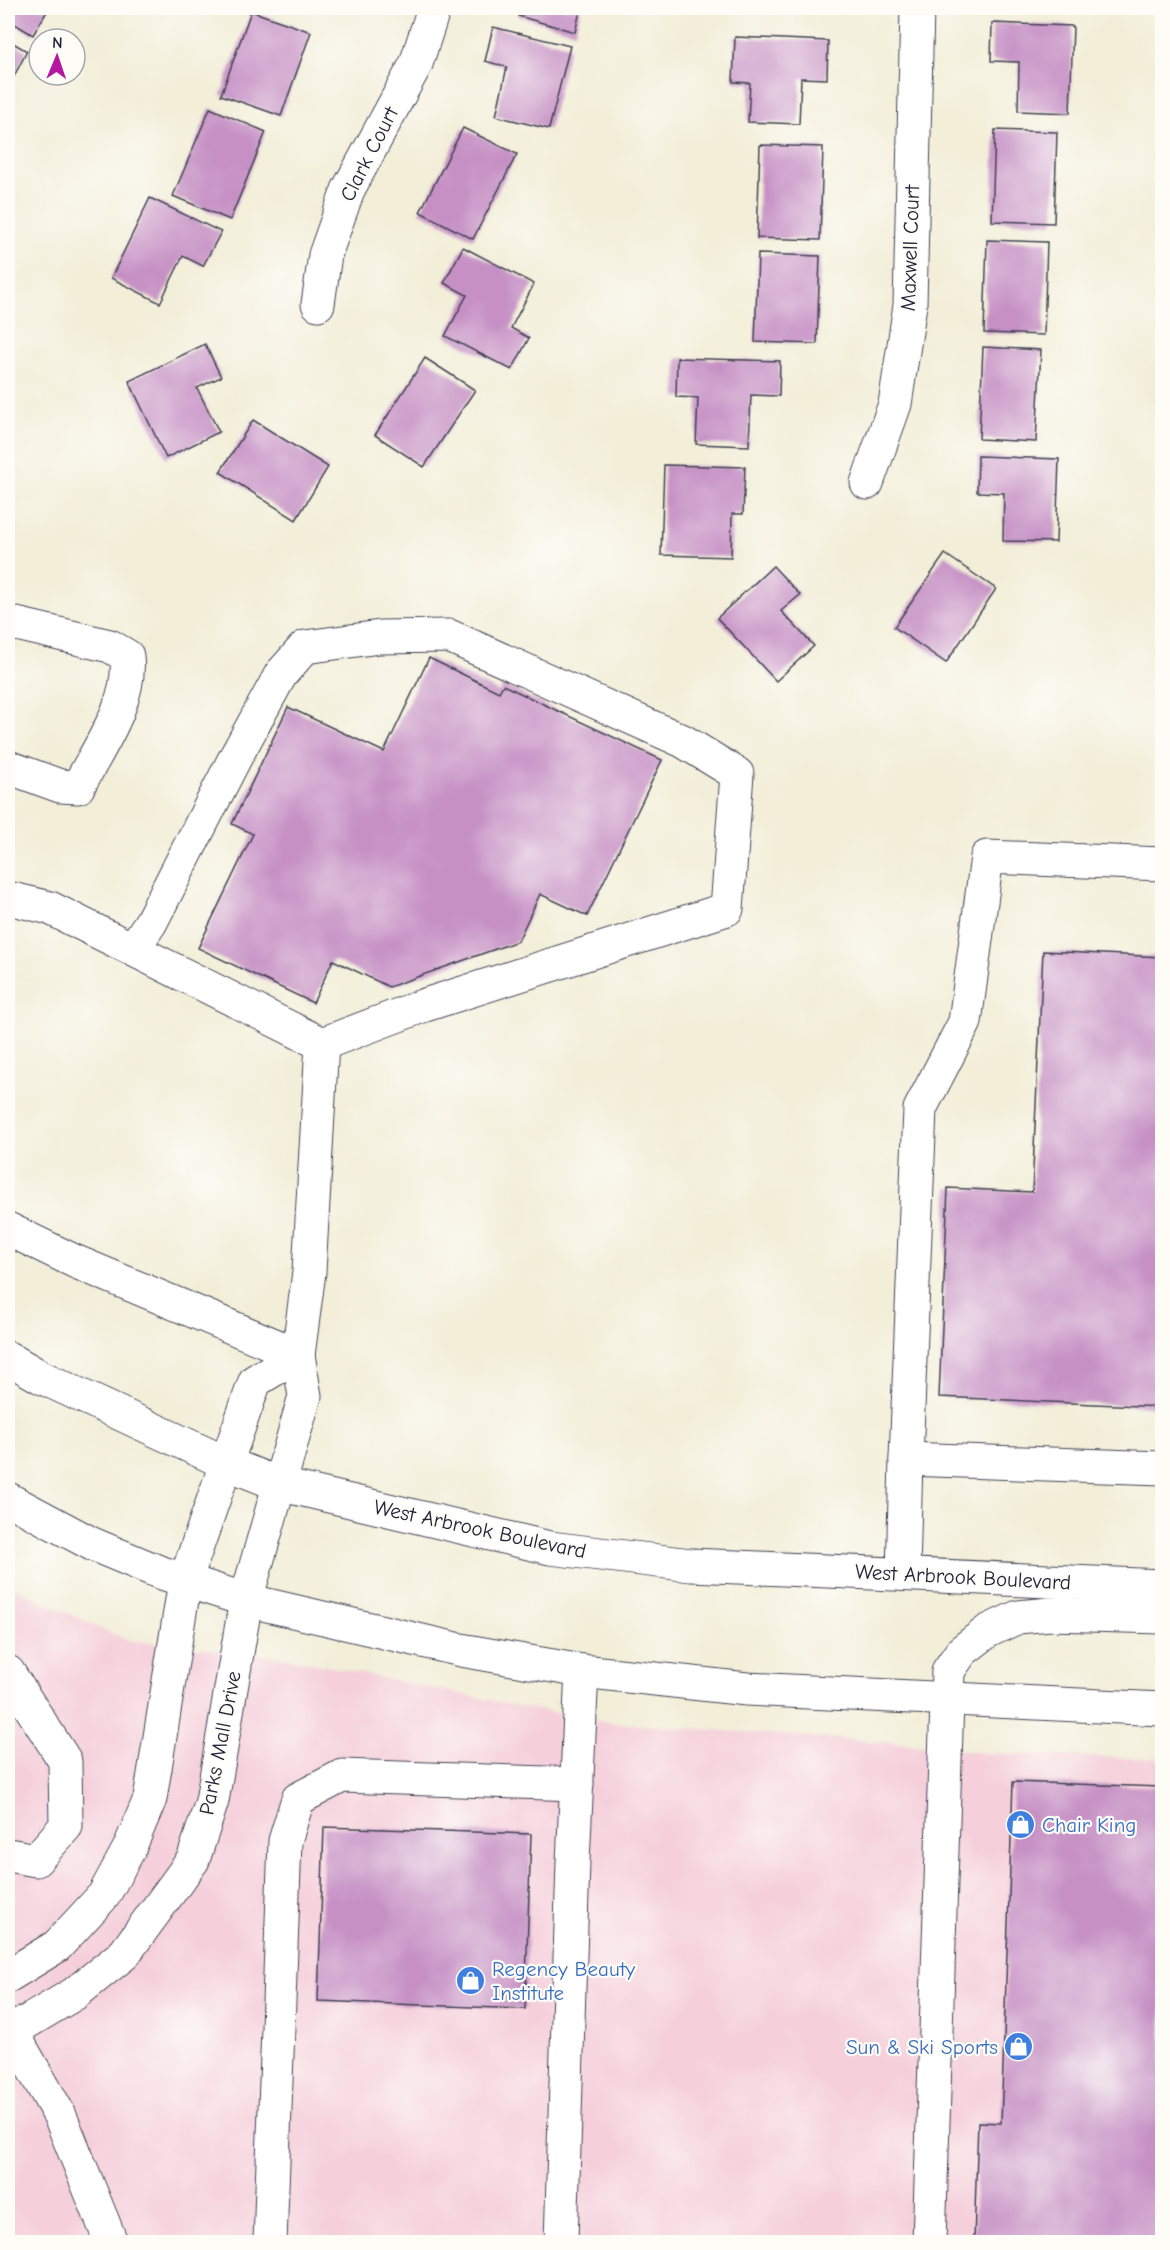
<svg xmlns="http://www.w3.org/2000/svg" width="1170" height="2250" font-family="'Comic Neue',sans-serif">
  <rect width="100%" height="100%" fill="#fdfcf7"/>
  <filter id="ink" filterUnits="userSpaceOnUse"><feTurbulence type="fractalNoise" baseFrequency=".0167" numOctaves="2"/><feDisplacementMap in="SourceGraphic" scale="12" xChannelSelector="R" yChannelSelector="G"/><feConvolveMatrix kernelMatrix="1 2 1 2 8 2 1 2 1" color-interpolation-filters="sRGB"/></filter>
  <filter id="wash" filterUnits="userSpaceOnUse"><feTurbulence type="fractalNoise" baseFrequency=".008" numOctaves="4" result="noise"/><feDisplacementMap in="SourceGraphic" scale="24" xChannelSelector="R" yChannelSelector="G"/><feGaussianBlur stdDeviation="1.35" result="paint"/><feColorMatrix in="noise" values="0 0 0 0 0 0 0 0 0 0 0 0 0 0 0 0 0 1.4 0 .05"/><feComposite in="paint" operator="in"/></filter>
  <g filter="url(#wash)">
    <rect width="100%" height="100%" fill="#f2eed8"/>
    <path fill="#f5cfda" d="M8,1586L127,1640L282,1657L527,1708L614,1723L885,1742L986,1753L1162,1759V2242H8Z"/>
    <g id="blocks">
      <g fill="#c690c5">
        <path d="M8,8H49L33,35L8,20Z"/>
        <path d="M520,8H581L575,32L518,16Z"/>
        <path d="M251,11L311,32L281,116L221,95Z"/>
        <path d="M992,23L1073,26L1070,113L1018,111L1019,62L991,61Z"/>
        <path d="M493,27L570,46L549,129L496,116L507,67L485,61Z"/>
        <path d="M735,37L828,41L827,79L801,78L799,124L748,122L750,83L733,82Z"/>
        <path d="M8,40L27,51L8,88Z"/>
        <path d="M210,108L266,132L230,220L173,196Z"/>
        <path d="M463,128L517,154L473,239L420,212Z"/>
        <path d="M995,130L1057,132L1054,223L992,221Z"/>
        <path d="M760,145L823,147L820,240L757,238Z"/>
        <path d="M150,198L221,232L203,266L183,256L160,303L111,278Z"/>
        <path d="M987,240L1047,242L1044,335L984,333Z"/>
        <path d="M463,247L534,284L511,328L529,338L512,370L445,336L467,295L444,283Z"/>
        <path d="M758,254L820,256L817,344L755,342Z"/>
        <path d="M205,344L221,377L197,388L219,432L166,458L129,381Z"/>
        <path d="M983,347L1041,350L1036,442L979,439Z"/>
        <path d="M425,358L475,390L424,467L375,435Z"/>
        <path d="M677,358L780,361L779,396L751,395L749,446L696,444L698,398L676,397Z"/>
        <path d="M253,420L328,467L296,520L220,472Z"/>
        <path d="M978,456L1059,459L1056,542L1003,541L1004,493L977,492Z"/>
        <path d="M664,465L745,467L743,514H732L731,557L661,555Z"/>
        <path d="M1158,519H1162V562H1161Z"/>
        <path d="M945,554L996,589L946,663L894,627Z"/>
        <path d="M773,566L800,595L781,611L814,646L776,681L717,618Z"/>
        <path d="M429,658L499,692L503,685L662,760L587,916L540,894L518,941L389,987L333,960L313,1003L198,948L253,834L232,824L288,707L384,752Z"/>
        <path d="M1043,951L1162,957V1407L939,1397L948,1188L1032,1192Z"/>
        <path d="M1013,1782L1162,1787V2242H974L978,2122L1001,2123Z"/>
        <path d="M324,1827L531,1834L525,2009L318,2001Z"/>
      </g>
    </g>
  </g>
  <g filter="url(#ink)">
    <use href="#blocks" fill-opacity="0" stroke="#414153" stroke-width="1.5"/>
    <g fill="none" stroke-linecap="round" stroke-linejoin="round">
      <defs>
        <g id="minor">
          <path d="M318,304L325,255L348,190L416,64L434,8"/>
          <path d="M867,483L895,404L910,305L917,8"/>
          <path d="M8,622L110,646L127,656C132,702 99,747 78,787L60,786L8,767"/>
          <path d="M8,898L50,908L322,1044L425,1005L727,909L737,774L683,741L449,636L380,637L305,647L281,674L235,758L151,922L133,949"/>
          <path d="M8,1229L74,1261L298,1355"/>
          <path d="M8,1358L41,1377L226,1463L278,1484L550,1548L691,1565L1162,1586"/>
          <path d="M906,1459L920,1109L965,1022L987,857L1162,864"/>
          <path d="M8,1499L92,1544L159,1572L246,1600L461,1650L582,1671L747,1689L1162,1709"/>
          <path d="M903,1574L906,1459L1162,1468"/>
          <path d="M8,1672L65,1761L66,1826L36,1860L8,1855"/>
          <path d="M8,1976L57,1946L104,1895L129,1849L150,1799L185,1581L255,1381L298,1355"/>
          <path d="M8,2025L60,2116L111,2242"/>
          <path d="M12,2031L74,1994L124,1954L193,1860L212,1801L246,1600L305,1396L298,1355L309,1272L322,1044"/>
          <path d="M270,2242L285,1841L298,1799L342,1776L577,1784"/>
          <path d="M561,2242L573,1862L582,1671"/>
          <path d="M929,2242L948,1671L962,1651L988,1631L1018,1617L1050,1614L1162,1617"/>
        </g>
      </defs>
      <use href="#minor" stroke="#414153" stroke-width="35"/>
      <use href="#minor" stroke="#fff" stroke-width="33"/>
    </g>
  </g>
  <defs>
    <symbol id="shop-disc" viewBox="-11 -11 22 22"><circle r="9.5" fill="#3f7fe0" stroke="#fdfcf7"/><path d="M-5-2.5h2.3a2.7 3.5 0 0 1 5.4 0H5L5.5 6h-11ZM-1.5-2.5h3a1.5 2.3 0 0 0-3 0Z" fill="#fff"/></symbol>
  </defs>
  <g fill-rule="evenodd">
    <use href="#shop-disc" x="1004" y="1808" width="33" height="33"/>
    <use href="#shop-disc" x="454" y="1964" width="33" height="33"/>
    <use href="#shop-disc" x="1002" y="2030" width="33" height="33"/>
  </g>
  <g text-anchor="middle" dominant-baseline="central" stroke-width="4.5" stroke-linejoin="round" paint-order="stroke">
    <g font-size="21" fill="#22223b" stroke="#fdfcf7">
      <text transform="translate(369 154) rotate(-63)">Clark Court</text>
      <text transform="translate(910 248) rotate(-88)">Maxwell Court</text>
      <text transform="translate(480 1529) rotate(12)">West Arbrook Boulevard</text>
      <text transform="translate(963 1577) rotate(3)">West Arbrook Boulevard</text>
      <text transform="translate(220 1743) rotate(-79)">Parks Mall Drive</text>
    </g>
    <g font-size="21" fill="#366cbe" stroke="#fdfcf7" text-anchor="start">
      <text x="1042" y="1825">Chair King</text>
      <text x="492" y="1969">Regency Beauty<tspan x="492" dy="24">Institute</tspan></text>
      <text x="998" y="2047" text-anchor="end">Sun &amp; Ski Sports</text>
    </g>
  </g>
  <rect width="1170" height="2250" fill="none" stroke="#fdfcf7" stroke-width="30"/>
  <g transform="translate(57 57) rotate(2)"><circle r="28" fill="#fdfcf7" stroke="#a5a5ac" stroke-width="1.5"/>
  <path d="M0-4.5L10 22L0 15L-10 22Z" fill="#b5179e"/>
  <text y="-9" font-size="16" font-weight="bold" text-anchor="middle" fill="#22223b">N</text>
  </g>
</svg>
